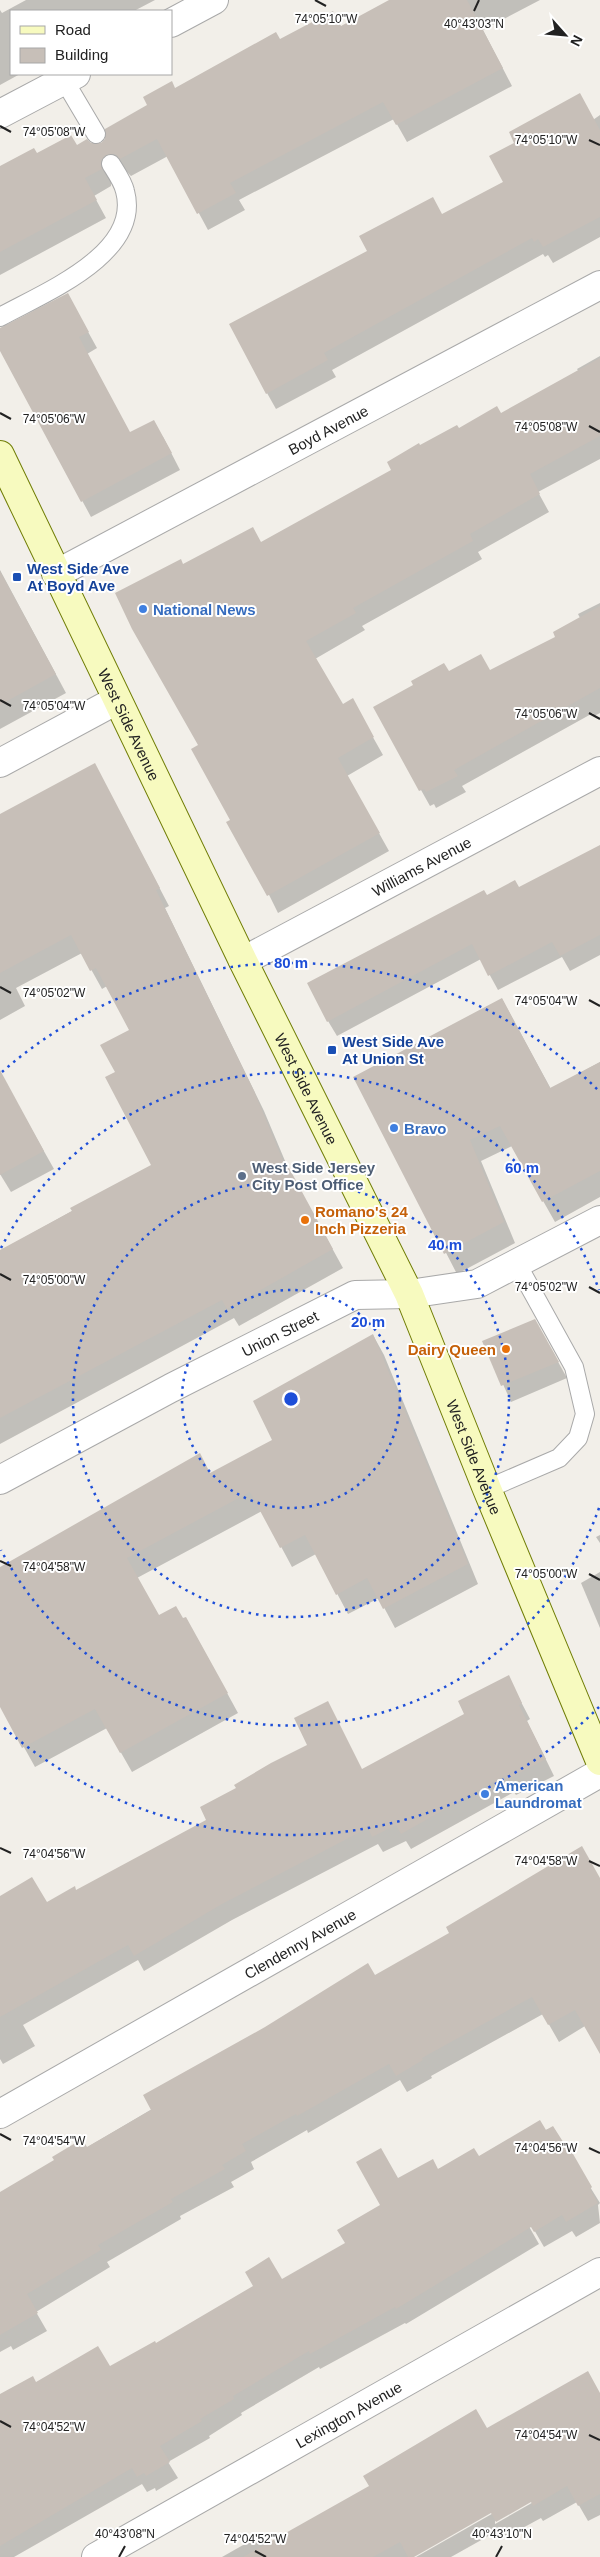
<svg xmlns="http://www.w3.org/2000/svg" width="600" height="2557" font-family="Helvetica,sans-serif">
  <rect width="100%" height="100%" fill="#f2efe9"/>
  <g fill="#0003" fill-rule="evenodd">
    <path d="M26,0H155L134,11H11V74H20L0,85V10L2,13Z"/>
    <path d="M392,0H540L483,30L512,86L407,142L394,119L239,200L245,210L208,230L168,156L131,176L126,171L115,172L111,177V186L94,196L106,218L0,275V168L36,155L77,147L102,145L175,89L279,41L341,27Z"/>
    <path d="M600,115V237L553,263L548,255L545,257L543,254L332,370L336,377L276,409L267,393L443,215L504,182Z"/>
    <path d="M76,310L97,348L87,354L130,434L163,437L180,470L91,517L0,348V329Z"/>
    <path d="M600,356V459L538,492L549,512L478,552L482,559L362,626L365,630L315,659L343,706L352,700L383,755L347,776L389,851L278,913L232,820L199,746L182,565L261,543L393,470L420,447L458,429L500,415L579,372L577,369Z"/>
    <path d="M0,570L66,693L0,729Z"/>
    <path d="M600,603V713L594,716L593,713L462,786L466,792L436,808L434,804L430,806L375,708L448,672H490L557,637L580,618L578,614Z"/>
    <path d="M95,765L169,906L165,908L264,1111L288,1168L343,1268L239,1326L234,1318L0,1444V1251L153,1166L116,1073L131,1030L107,986L102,989L82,953L16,988L25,1006L0,1020V817Z"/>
    <path d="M600,853V955L570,971L562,957L498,990L481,959L337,1036L328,1021L487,897L519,889Z"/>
    <path d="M502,999L551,1089L600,1062V1197L555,1222L512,1146L481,1161L515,1243L457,1274L355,1077Z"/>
    <path d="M0,1073L54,1169L11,1192L0,1174Z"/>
    <path d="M535,1320L567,1378L511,1402L484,1342Z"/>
    <path d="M373,1335L384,1355L478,1584L395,1628L379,1598L348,1614L316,1554L292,1567L262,1511L137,1578L159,1616L183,1620L197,1638L238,1713L132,1772L107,1728L35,1767L0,1704V1568L210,1474L274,1441Z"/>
    <path d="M600,1535V1543L596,1537Z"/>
    <path d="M600,1572V1628L581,1583Z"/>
    <path d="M508,1677L530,1719L527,1721L554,1776L516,1795L514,1792L411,1849L406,1841L383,1852L378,1844L232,1920L144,1971L138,1960L23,2025L35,2046L3,2064L0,2059V1914L46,1904L362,1770L466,1715Z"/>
    <path d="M600,1881V2052L585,2026L559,2042L543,2014L431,2076L432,2078L407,2092L400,2080L308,2133L307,2130L251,2162L254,2169L231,2182L234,2187L180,2216L181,2219L107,2262L110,2267L36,2312L47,2331L13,2350L11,2346L0,2352V2193L86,2148L375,1977Z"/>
    <path d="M553,2127L600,2203L598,2205L600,2223L576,2237L572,2231L544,2247L529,2221L527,2223L539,2244L406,2324L405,2323L320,2369L319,2367L241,2413L242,2415L209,2436L210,2438L168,2462L178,2478L156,2491L155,2488L147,2492L142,2484L14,2557H0V2396L36,2384L110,2368L281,2281L347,2244L382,2205L398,2180L478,2158Z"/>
    <path d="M600,2395V2515L588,2521L577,2502L543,2521L541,2518L506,2537L501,2529L451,2557H416L497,2511L496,2509L411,2557H222L259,2536L265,2546L487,2429ZM535,2498L537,2500L495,2524V2521Z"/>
  </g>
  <g fill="#c7bfb8">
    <path d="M389,0H467L503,68L396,125L383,102L230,183L236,193L197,214L157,139L120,159L115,154L106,155L101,160L102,169L85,178L97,200L0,252V166L34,148L37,153L71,135L77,145L87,139L91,143H101L105,139V129L147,105L143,97L172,81L175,88L276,32L280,39L333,11L341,26Z"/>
    <path d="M580,93L600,130V217L543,247L538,239L534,242L532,238L324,353L328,360L266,394L229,324L367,251L359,236L433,197L442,214L503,182L489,156L514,143L509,132Z"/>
    <path d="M68,293L89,332L79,337L130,432L154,420L172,453L81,502L0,351V328Z"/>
    <path d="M600,358V436L530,474L540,494L470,534L473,541L353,608L356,613L306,641L343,704L353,698L374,737L338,758L380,833L267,896L226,822L230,820L191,749L198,745L132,629L115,593L181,559L183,564L253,527L261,542L391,470L387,462L419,443L420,445L457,425L459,428L497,406L501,413Z"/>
    <path d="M0,571L56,674L0,705Z"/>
    <path d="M600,606V688L454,770L458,776L426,792L424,789L419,791L373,707L413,685L411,681L444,663L449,671L481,654L490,670L555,637L553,632Z"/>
    <path d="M95,763L160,888L156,890L254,1091L286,1168L288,1166L333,1249L227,1309L222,1300L0,1418V1250L72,1211L70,1208L151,1165L105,1077L115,1072L100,1045L129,1030L96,968L90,971L71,935L0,973V814Z"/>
    <path d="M600,845V935L560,956L552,942L488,976L472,944L327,1022L307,983L484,890L487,895L515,880L519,887Z"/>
    <path d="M502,998L550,1088L600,1062V1171L542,1202L500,1126L470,1140L504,1222L444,1254L353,1077Z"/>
    <path d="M0,1070L44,1151L0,1175Z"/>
    <path d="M535,1319L559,1362L501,1386L482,1341Z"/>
    <path d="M373,1334L468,1564L383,1609L367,1578L336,1595L305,1535L280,1548L250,1492L127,1558L159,1615L176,1606L183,1618L186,1617L228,1693L120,1753L95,1709L22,1748L0,1707V1567L200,1453L210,1473L272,1440L253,1401Z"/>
    <path d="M509,1675L522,1703L519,1705L546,1759L506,1780L504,1776L401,1834L396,1825L372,1837L368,1828L222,1904L134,1956L128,1945L0,2017V1896L32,1877L47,1902L75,1886L76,1890L206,1820L200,1807L236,1788L234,1785L271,1763L307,1745L294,1718L328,1701L362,1769L464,1714L458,1701Z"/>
    <path d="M582,1846L600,1878V2054L575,2010L548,2025L532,1997L422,2058L423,2060L396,2076L389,2064L297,2116L296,2114L242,2144L246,2151L222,2165L225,2169L171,2199L173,2202L98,2245L101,2250L27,2294L38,2313L0,2335V2192L54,2160L52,2157L82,2139L87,2147L151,2110L143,2095L265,2027L368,1963L375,1975L449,1933L446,1927Z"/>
    <path d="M540,2120L546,2130L553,2126L567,2148L569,2147L592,2187L590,2189L598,2203L566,2222L562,2215L534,2232L531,2227L396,2309L395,2307L310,2354L309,2351L233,2396L234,2399L200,2419L202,2421L160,2446L170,2462L146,2476L144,2473L137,2477L132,2468L0,2546V2394L33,2376L36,2382L98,2346L110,2366L155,2341L156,2343L253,2286L245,2272L269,2257L282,2279L345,2243L337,2230L380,2205L356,2162L381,2148L398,2178L433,2159L438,2169L474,2148L479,2156Z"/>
    <path d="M588,2371L600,2393V2494L578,2506L567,2486L533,2506L531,2502L496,2522L491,2513L414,2557H408L400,2542L373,2557H243L369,2486L363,2476L476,2409L487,2428Z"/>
  </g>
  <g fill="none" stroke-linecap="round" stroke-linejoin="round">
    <defs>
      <g id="lane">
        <path d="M64,80L96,134"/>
        <path d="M0,317C43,293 142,254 125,191C123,182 116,172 111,164"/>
        <path d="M487,1489L559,1458L578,1438L585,1414L574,1367L517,1264"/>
      </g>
      <g id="street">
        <path d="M171,23L214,0"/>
        <path d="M0,114L76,74"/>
        <path id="s1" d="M56,574L600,285"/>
        <path d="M0,763L117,700"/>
        <path id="s2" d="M243,961L600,771"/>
        <path id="s3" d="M0,1480L171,1388L355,1295L409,1294L477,1284L600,1220"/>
        <path id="s4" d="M0,2114L600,1773"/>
        <path id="s5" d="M96,2557L600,2272"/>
      </g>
      <g id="secondary">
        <path id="s6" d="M0,455L243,961L409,1294L487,1489L600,1761"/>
      </g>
    </defs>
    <use href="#lane" stroke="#a9a9a9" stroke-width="20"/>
    <use href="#street" stroke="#a9a9a9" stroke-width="30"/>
    <use href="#secondary" stroke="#707d05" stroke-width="30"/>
    <use href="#lane" stroke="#fff" stroke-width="18"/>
    <use href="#street" stroke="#fff" stroke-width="28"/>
    <use href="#secondary" stroke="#f7fabf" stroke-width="28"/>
  </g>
  <path fill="none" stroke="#222" stroke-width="2" d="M315,0L326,6M474,11L479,0M0,126L11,132M589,140L600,145M0,413L11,419M589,426L600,432M0,700L11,706M589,713L600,719M0,987L11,993M589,1000L600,1006M0,1274L11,1280M589,1287L600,1293M0,1561L11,1566M589,1574L600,1580M0,1848L11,1853M589,1861L600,1866M0,2134L11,2140M589,2148L600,2153M0,2421L11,2427M589,2435L600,2440M255,2551L266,2557M119,2557L125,2546M496,2557L502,2546"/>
  <g fill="none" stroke="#1d4ed8" stroke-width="2.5" stroke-dasharray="2.5 5">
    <circle cx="291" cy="1399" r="109"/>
    <circle cx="291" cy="1399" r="218"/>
    <path d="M599 1508A327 327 0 0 1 1 1550M1 1248A327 327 0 0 1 599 1290"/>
    <path d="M599 1707A436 436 0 0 1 2 1726M2 1072A436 436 0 0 1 599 1091"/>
  </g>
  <g fill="#1a4fb4" stroke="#fff" stroke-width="2">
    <rect x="12" y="572" width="10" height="10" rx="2.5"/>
    <rect x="327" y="1045" width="10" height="10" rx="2.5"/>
  </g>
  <g fill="#3f7fe0" stroke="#fff" stroke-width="2">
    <circle cx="143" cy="609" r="5"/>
    <circle cx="394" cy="1128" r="5"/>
    <circle cx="485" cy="1794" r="5"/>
  </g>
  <circle fill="#5c6f8a" stroke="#fff" stroke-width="2" cx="242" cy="1176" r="5"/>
  <g fill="#e8710a" stroke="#fff" stroke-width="2">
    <circle cx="305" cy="1220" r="5"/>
    <circle cx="506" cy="1349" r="5"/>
  </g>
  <g text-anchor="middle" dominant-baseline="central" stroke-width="4" stroke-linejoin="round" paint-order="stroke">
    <g font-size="15" fill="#222" stroke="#fff">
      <text stroke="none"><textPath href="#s1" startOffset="308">Boyd Avenue</textPath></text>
      <text stroke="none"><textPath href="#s6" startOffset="299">West Side Avenue</textPath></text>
      <text stroke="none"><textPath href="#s2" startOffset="202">Williams Avenue</textPath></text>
      <text stroke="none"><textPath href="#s6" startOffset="704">West Side Avenue</textPath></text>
      <text stroke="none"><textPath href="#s3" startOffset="316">Union Street</textPath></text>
      <text stroke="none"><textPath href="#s6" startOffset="1109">West Side Avenue</textPath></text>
      <text stroke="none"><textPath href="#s4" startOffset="345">Clendenny Avenue</textPath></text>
      <text stroke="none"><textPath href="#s5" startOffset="290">Lexington Avenue</textPath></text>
    </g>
    <g font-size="15" font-weight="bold" fill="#164399" stroke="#fff" text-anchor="start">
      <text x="27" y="568">West Side Ave<tspan x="27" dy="17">At Boyd Ave</tspan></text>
      <text x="342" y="1041">West Side Ave<tspan x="342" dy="17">At Union St</tspan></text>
    </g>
    <g font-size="15" font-weight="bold" fill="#366cbe" stroke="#fff" text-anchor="start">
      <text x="153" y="609">National News</text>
      <text x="404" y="1128">Bravo</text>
      <text x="495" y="1785">American<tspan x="495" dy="17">Laundromat</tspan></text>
    </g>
    <g font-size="15" font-weight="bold" fill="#4e5e75" stroke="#fff" text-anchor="start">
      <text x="252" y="1167">West Side Jersey<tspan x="252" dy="17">City Post Office</tspan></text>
    </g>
    <g font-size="15" font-weight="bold" fill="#c56008" stroke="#fff" text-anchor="start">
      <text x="315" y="1211">Romano's 24<tspan x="315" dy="17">Inch Pizzeria</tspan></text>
      <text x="496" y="1349" text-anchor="end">Dairy Queen</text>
    </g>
  </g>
  <g font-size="12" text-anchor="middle" fill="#222" stroke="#fff" stroke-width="4" stroke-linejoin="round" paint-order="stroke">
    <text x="326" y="23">74°05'10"W</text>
    <text x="474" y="28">40°43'03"N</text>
    <text x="54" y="136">74°05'08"W</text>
    <text x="546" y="144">74°05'10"W</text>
    <text x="54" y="423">74°05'06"W</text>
    <text x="546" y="431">74°05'08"W</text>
    <text x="54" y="710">74°05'04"W</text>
    <text x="546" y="718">74°05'06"W</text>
    <text x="54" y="997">74°05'02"W</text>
    <text x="546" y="1005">74°05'04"W</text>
    <text x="54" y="1284">74°05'00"W</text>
    <text x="546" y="1291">74°05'02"W</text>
    <text x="54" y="1571">74°04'58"W</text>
    <text x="546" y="1578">74°05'00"W</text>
    <text x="54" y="1858">74°04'56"W</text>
    <text x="546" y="1865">74°04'58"W</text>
    <text x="54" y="2145">74°04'54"W</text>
    <text x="546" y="2152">74°04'56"W</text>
    <text x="54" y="2431">74°04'52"W</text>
    <text x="546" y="2439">74°04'54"W</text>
    <text x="125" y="2538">40°43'08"N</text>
    <text x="502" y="2538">40°43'10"N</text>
    <text x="255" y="2543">74°04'52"W</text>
  </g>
  <circle cx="291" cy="1399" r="8" fill="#1d4ed8" stroke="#fff" stroke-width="2.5"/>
  <g font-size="15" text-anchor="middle" font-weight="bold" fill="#1d4ed8" stroke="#fff" stroke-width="4" stroke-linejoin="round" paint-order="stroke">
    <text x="291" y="968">80 m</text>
    <text x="522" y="1173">60 m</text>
    <text x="445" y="1250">40 m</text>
    <text x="368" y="1327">20 m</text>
  </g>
  <rect x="10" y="10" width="162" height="65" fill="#ffffff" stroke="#a7a7a7"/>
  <rect x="20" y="26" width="25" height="8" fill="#f7fabf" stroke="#a7a7a7"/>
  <text x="55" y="35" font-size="15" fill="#222222">Road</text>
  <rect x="20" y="48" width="25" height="15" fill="#c7bfb8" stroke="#a7a7a7"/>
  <text x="55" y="60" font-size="15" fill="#222222">Building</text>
  <g transform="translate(565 35) rotate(117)" stroke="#ffffff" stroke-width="4" paint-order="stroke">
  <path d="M0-4L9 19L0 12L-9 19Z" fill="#222222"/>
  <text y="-8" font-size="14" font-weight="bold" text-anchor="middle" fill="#222222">N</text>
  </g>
</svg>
